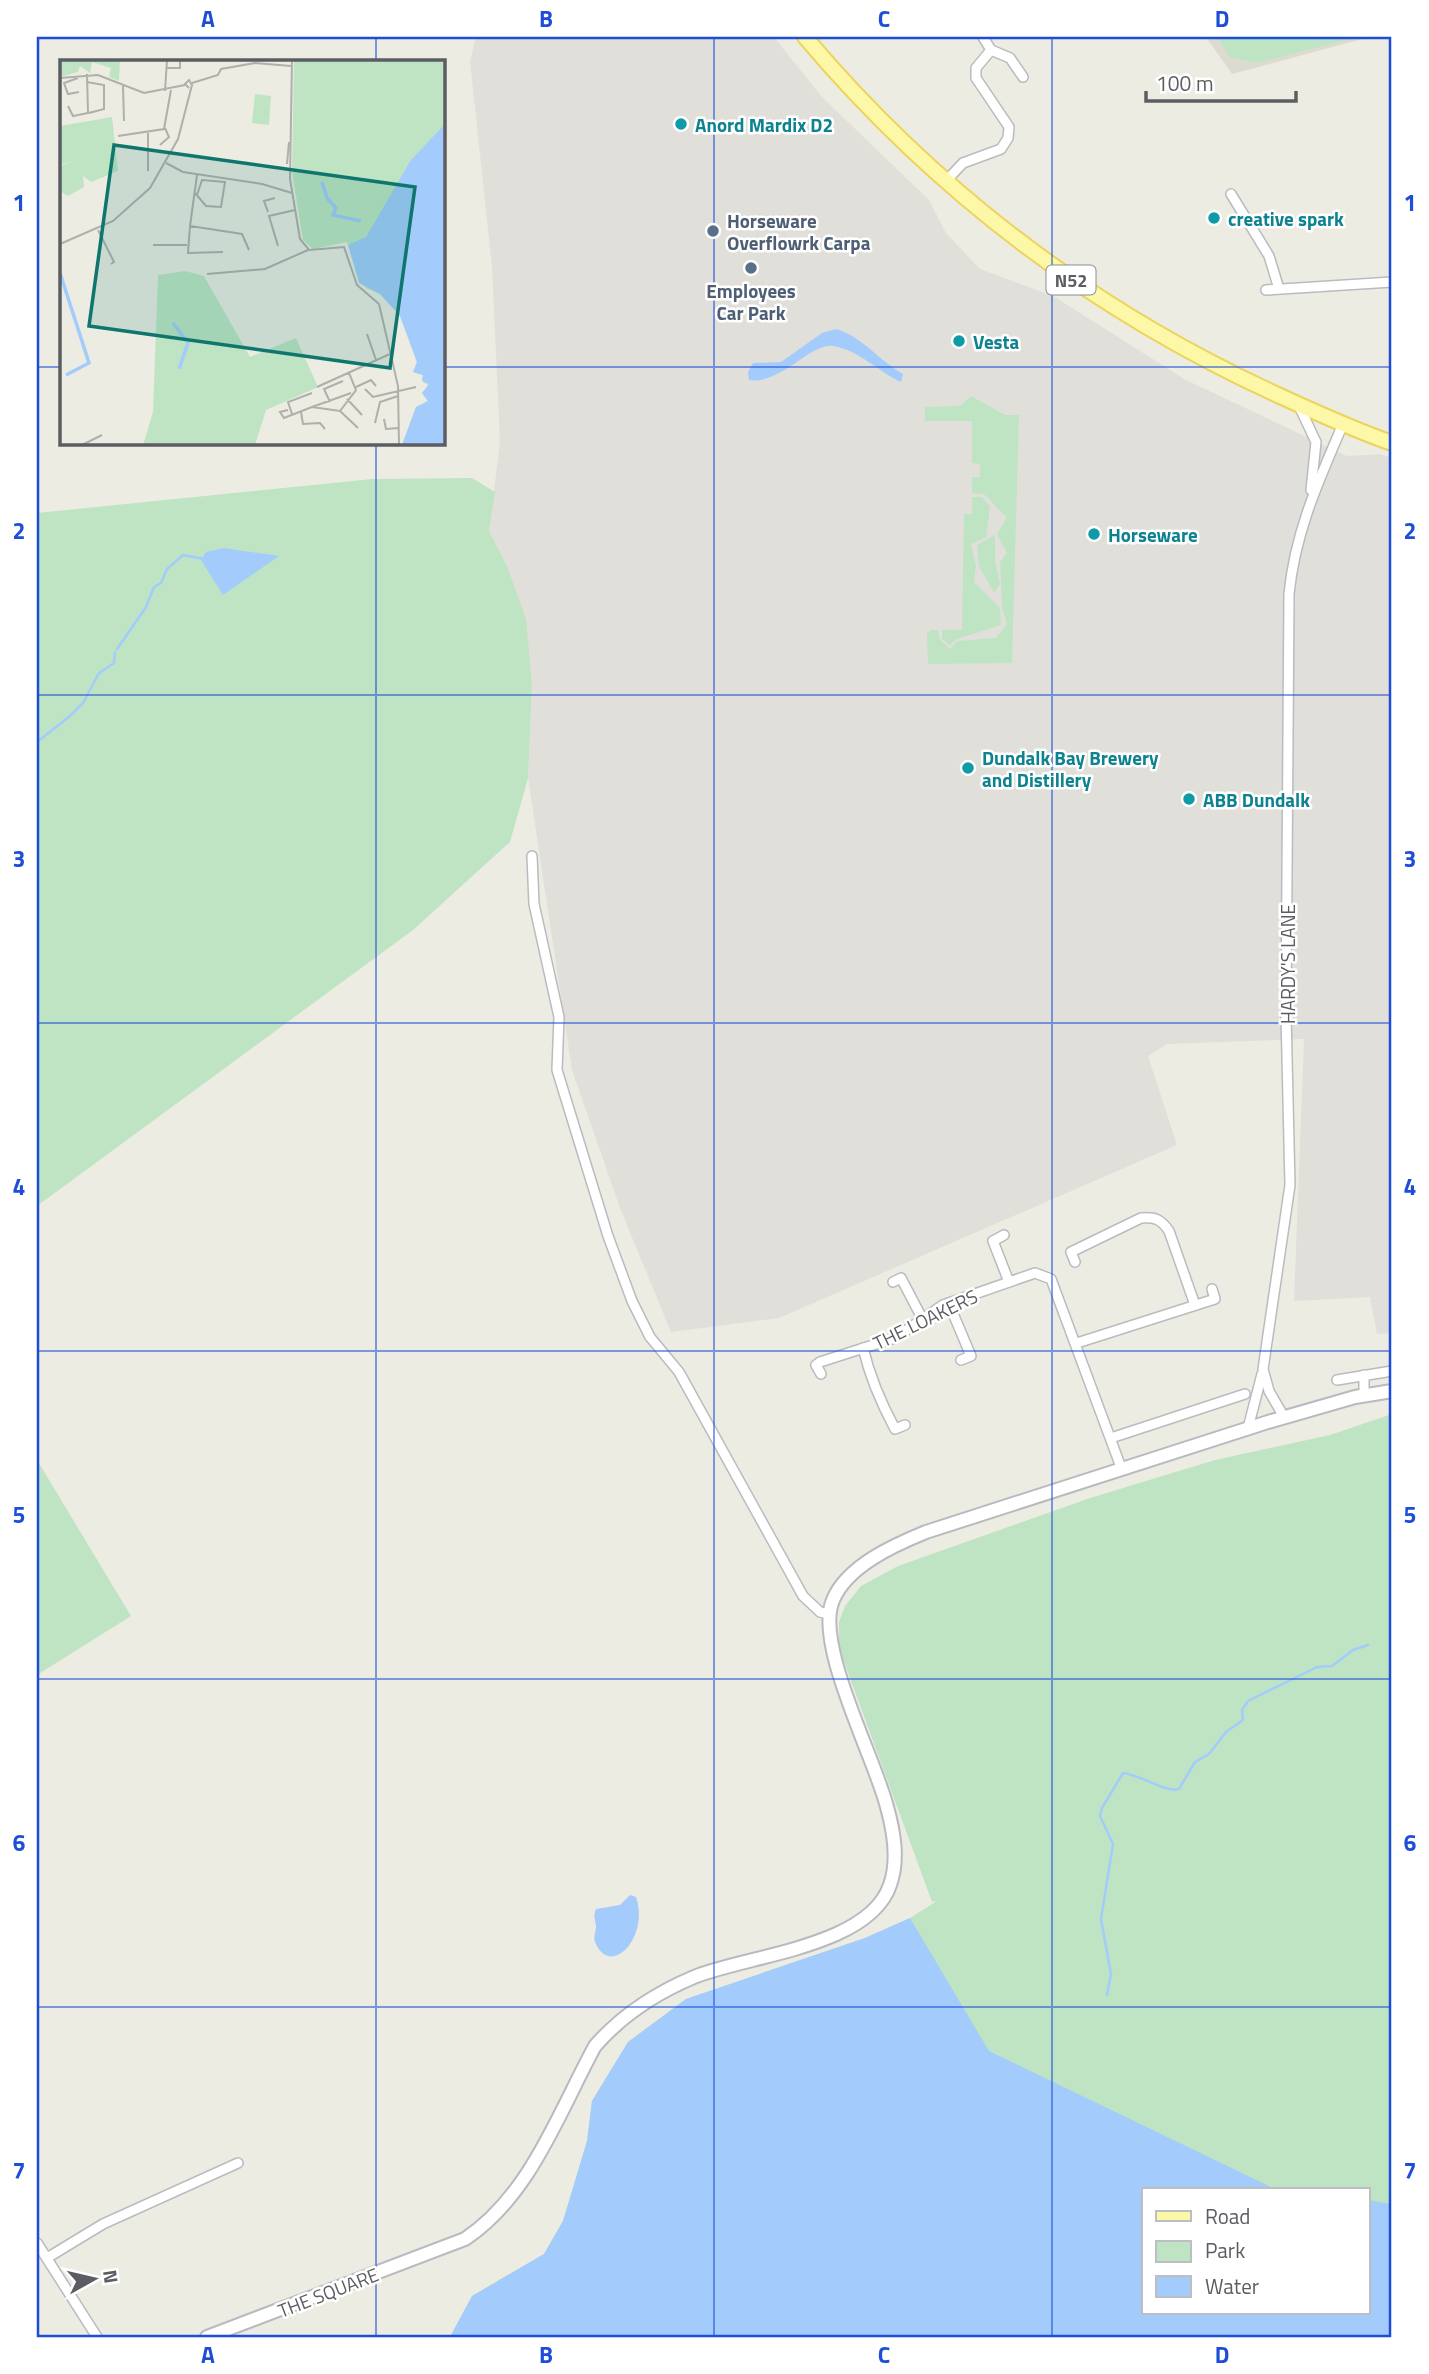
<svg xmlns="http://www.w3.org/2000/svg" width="1429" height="2374" font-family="'Titillium Web',sans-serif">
  <rect width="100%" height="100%" fill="#edece2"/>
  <path fill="#e0dfda" d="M476,37H774L822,97L929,200L946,233L980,269L1053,296L1186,380L1347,456L1379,454L1392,458V1333L1377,1334L1370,1297L1294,1301L1304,1039L1167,1044L1148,1056L1177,1145L779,1318L671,1332L620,1208L572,1070L528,778L532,686L506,564L489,531L500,442L492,267L470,61Z"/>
  <path fill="#dddbd0" d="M1206,37H1370L1232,74Z"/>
  <g fill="#bfe4c3" fill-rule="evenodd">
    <path d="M1217,37H1358L1256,63L1230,57Z"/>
    <path d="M971,396L1005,415H1019L1012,663L928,664L927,634L931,630H938L940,640L950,649L958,641L996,638L1007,624L1002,607L1000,562L1007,553L997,534L1007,518L984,494L972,493V477H980V464L972,463V421H925V407L960,406Z"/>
    <path d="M472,478L495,492L489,531L506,564L526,619L532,686L528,778L510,842L413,930L37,1206V513L372,479Z"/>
    <path d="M972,497H982L990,507L986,537L971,544L976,566L974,582L1000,608L1001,625L957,639L950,645L942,639V630H962L964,514H972Z"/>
    <path d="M995,535V561L1000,584L994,593L979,566L977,545Z"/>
    <path d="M1392,1414V2337H450L472,2296L544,2254L563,2221L587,2141L592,2101L628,2042L686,1999L865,1938L910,1918L937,1901L932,1902L839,1648V1622L845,1606L861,1586L898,1566L1090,1498L1215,1460L1330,1435ZM1144,2190H1368V2313H1144Z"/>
    <path d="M37,1460L131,1616L37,1675Z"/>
  </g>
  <g fill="#a3ccfc">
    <path d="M836,329C862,336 879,361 903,374L901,382C877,371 859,350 833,346C810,343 781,385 749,380L748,372L753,363L781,362L822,333Z"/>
    <path d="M224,548L279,556L223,595L201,560L206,552Z"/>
    <path d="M630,1895L636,1897C650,1938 610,1979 595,1942C593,1937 596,1931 596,1926C595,1918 593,1917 596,1909L620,1905Z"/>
    <path d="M910,1918L989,2051L1277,2190H1144V2313H1368V2200L1392,2204V2337H450L472,2296L544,2254L563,2221L587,2141L592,2101L628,2042L686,1999L865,1938Z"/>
  </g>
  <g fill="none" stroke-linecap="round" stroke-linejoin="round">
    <g stroke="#a3ccfc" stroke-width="2.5">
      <path d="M117,649L146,607L154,587L161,583L167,569L183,555L204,559"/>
      <path d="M37,742L70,716L83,703L99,673L114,663L115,652"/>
      <path d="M1107,1995L1111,1974L1101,1919L1113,1844L1100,1816L1102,1808L1123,1773C1141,1775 1166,1793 1179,1789L1195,1762L1209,1754L1226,1732L1243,1720L1242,1710L1248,1701L1317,1667L1332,1666L1353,1650L1368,1645"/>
    </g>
    <defs>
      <g id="minor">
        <path d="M983,37L991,50L1010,58L1023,77"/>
        <path d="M945,182L963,163L1001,149L1008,138L1009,127L976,78V68L991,50"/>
        <path d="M1231,194L1269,256L1279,289"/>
        <path d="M1266,290L1392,282"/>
        <path d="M1299,406L1316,442L1311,490"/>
        <path d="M532,856L534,904L559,1017L557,1070L608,1236L632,1301L650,1337L679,1372L803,1596L820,1612L829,1614"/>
        <path d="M1004,1235L993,1241L1009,1282"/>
        <path d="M1075,1262L1071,1252L1141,1218C1155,1217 1161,1219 1169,1231L1195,1305"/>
        <path d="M893,1282L901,1278L923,1320"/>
        <path d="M949,1304L971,1356L961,1360"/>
        <path d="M1077,1343L1215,1299L1212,1289"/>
        <path d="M863,1348C870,1377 881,1403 895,1429L905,1425"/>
        <path d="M821,1374L816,1365L820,1362L895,1338L943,1305L1035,1273L1051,1279L1122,1470"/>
        <path d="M1364,1375V1396"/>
        <path d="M1337,1380L1392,1371"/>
        <path d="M1284,1417L1269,1391L1263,1369L1290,1185L1286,1014L1289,594C1295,532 1319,480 1343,424"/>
        <path d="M1248,1428L1262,1374"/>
        <path d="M1111,1438L1245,1394"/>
        <path d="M37,2243L97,2337"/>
        <path d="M47,2258L103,2224L238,2163"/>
      </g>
      <path id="secondary" d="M207,2337L465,2239C530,2196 559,2112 595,2046C622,2015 656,1993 694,1977C748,1955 869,1947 890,1885C899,1860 894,1832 887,1807C874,1756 814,1644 833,1600C847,1566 894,1545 926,1532L1268,1422L1355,1397L1392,1391"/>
      <path id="primary" d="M805,37C936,192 1095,312 1280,396C1317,413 1354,430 1392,443"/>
    </defs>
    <use href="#minor" stroke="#babbc1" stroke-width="12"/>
    <use href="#secondary" stroke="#b8bac0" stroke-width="16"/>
    <use href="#primary" stroke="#ecd45c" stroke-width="18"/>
    <use href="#minor" stroke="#fff" stroke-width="9"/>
    <use href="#secondary" stroke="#fff" stroke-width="12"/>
    <use href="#primary" stroke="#fcf8a8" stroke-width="14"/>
  </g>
  <path fill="none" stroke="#1d4ed8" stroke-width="2" stroke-opacity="0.55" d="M376,37V61M714,37V2337M1052,37V2337M37,367H61M443,367H1392M376,443V2337M37,695H1392M37,1023H1392M37,1351H1392M37,1679H1392M37,2007H1392"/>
  <g fill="#0f9aa8" stroke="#fff" stroke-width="2.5">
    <circle cx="681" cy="124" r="7"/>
    <circle cx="1214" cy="218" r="7"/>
    <circle cx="959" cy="341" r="7"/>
    <circle cx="1094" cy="534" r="7"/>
    <circle cx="968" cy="768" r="7"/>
    <circle cx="1189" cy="799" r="7"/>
  </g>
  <g fill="#5c6f8a" stroke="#fff" stroke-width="2.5">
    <circle cx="713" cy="231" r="7"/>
    <circle cx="751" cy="268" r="7"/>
  </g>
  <g text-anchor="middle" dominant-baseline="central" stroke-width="5" stroke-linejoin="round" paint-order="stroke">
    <rect fill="#fff" stroke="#8c8e92" stroke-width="2" x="1046.5" y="265.5" width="49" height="29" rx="5"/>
    <g font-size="18" font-weight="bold" fill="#5b5d63">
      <text x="1071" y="280">N52</text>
    </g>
    <g font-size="19" font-weight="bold" fill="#0d838f" stroke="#fff" text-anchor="start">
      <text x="695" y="124">Anord Mardix D2</text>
      <text x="1228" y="218">creative spark</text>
      <text x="973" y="341">Vesta</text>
      <text x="1108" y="534">Horseware</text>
      <text x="982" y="757">Dundalk Bay Brewery<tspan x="982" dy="22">and Distillery</tspan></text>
      <text x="1203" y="799">ABB Dundalk</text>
    </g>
    <g font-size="19" font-weight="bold" fill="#4e5e75" stroke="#fff" text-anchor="start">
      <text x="727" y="220">Horseware<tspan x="727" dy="22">Overflowrk Carpa</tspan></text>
      <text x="751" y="290" text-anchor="middle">Employees<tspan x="751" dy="22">Car Park</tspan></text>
    </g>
    <g font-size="19" fill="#5b5d63" stroke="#fff">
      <text transform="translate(1287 964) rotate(-90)">HARDY'S LANE</text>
      <text transform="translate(925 1319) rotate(-26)">THE LOAKERS</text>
      <text transform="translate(328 2292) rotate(-21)">THE SQUARE</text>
    </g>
  </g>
  <g transform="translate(60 60)">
    <rect width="385" height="385" fill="#edece2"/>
    <path d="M0,0H60L59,21L49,17L51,8L32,2L30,13L20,6L18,12L0,17ZM234,0H385V385H342L356,347L368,341L362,333L369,326L362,321L363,315L353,312L357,302L340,256L320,234L306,228L287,182L253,189L243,180L232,111ZM195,34L211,36L209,65L192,63ZM52,57L58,111L31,122L23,116L24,127L8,136L0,131V106L14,101L0,105V66ZM125,211L144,216L190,297L236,278L258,327L206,350L195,385H83L93,352L98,215Z" fill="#bfe4c3"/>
    <path d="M385,64V385H342L356,347L368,341L362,333L369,324L362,321L363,315L353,312L357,302L340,256L320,234L299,223L288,185L306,177L351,100Z" fill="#a3ccfc"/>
    <path fill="none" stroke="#a3ccfc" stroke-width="3.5" d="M262,122L267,138L276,148L273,155L301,161M0,213L29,303L6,315M113,263L128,283L119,309"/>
    <path fill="none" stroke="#afafab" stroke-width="2" d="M232,0L230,119L240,179L249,190L284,187L297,225L319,244L338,326L339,385M106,8H120V0M0,18L38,15L84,33L125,25M18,18L4,23L8,34L19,32M27,22L44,25V49L29,53M132,23L158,15L161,9L195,3L231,6M63,26L64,61M105,31L107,0M8,46L13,56L28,53L27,14M88,73V111M58,76L104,69L111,30M100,85L109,77L105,68M106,103L123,112L202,124L232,133M227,104L229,82M137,115L130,166L182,174L189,190M135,133L146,146L161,147L165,122L142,120L137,135M208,152L204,141L215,138M130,166L128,193L163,192M38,170L54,202L51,204M0,184L53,161L90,128L118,79L132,25L129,20L125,24L129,28M93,185H127M218,186L209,156L235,150M147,214L205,209L248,190M307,274L316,300M289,313L296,330L280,351L252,347L291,333M257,327L330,294M296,327L311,320L316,326M305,329L313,337L356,327M287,339L302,355M270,342L264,329L283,321M228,350L220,352L224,358L252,347M280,351L298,368M241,352L243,364L260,363L265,369M232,354L228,342L252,333M324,359L326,369L339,368M315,363L320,342L338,336M22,385L42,375"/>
    <path fill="#0f766e" fill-opacity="0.15" stroke="#0f766e" stroke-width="3.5" d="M54,85L355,127L330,308L29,266Z"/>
    <rect width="385" height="385" fill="none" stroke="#5b5d63" stroke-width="3.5"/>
  </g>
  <rect width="1429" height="2374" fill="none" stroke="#ffffff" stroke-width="77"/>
  <rect x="1142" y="2188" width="228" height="126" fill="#ffffff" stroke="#bdbec1" stroke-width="2"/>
  <rect x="1156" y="2211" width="35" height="10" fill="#fcf8a8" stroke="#bdbec1" stroke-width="2"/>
  <text x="1205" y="2224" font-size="21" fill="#5b5d63">Road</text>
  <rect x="1156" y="2241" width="35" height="21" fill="#bfe4c3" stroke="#bdbec1" stroke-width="2"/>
  <text x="1205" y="2258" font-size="21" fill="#5b5d63">Park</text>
  <rect x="1156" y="2276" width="35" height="21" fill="#a3ccfc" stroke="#bdbec1" stroke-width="2"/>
  <text x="1205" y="2294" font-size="21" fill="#5b5d63">Water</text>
  <g transform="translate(94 2279) rotate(82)" stroke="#ffffff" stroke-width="5" paint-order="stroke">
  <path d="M0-5L12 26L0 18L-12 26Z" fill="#5b5d63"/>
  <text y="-10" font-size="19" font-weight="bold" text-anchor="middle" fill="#5b5d63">N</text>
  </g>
  <path d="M1146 91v10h150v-10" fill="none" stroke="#5b5d63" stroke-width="3.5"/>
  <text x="1156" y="91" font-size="21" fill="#5b5d63" stroke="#ffffff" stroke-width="5" paint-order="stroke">100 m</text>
  <rect x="38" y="38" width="1352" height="2298" fill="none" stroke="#1d4ed8" stroke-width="2.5"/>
  <g font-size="23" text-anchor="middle" font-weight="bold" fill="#1d4ed8">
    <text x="208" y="27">A</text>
    <text x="546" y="27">B</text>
    <text x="884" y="27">C</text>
    <text x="1222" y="27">D</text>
    <text x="19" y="211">1</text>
    <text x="1410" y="211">1</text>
    <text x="19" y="539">2</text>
    <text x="1410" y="539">2</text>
    <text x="19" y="867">3</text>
    <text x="1410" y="867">3</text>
    <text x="19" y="1195">4</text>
    <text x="1410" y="1195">4</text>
    <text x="19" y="1523">5</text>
    <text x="1410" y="1523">5</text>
    <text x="19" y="1851">6</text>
    <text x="1410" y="1851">6</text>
    <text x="19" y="2179">7</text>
    <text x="1410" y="2179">7</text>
    <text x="208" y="2363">A</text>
    <text x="546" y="2363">B</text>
    <text x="884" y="2363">C</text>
    <text x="1222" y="2363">D</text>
  </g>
</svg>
